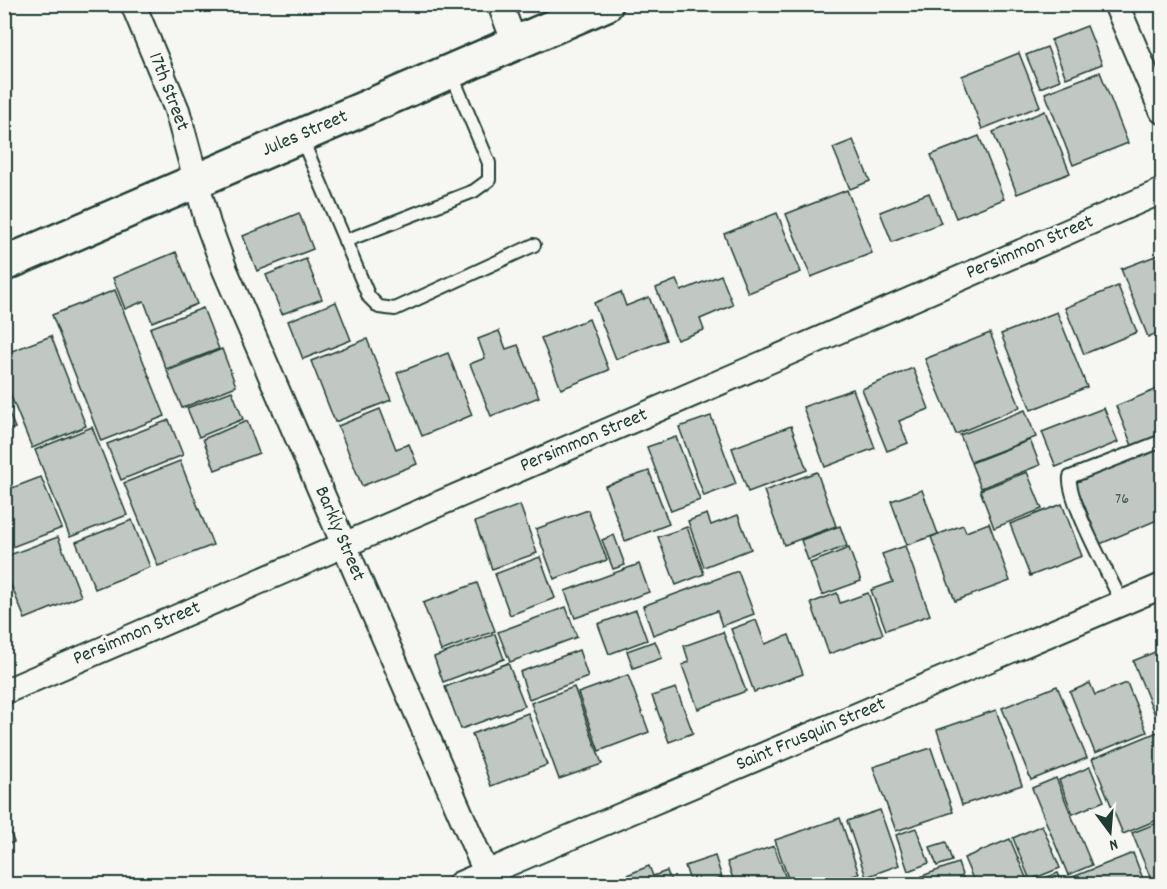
<svg xmlns="http://www.w3.org/2000/svg" width="1167" height="889" font-family="Dekko,sans-serif">
  <rect width="100%" height="100%" fill="#f6f6f2"/>
  <filter id="ink" filterUnits="userSpaceOnUse"><feTurbulence type="fractalNoise" baseFrequency=".0167" numOctaves="2"/><feDisplacementMap in="SourceGraphic" scale="12" xChannelSelector="R" yChannelSelector="G"/><feConvolveMatrix kernelMatrix="1 2 1 2 8 2 1 2 1" color-interpolation-filters="sRGB"/></filter>
  <g filter="url(#ink)">
    <g fill="#c1c8c3" stroke="#1f3d34" stroke-width="1.5">
      <path d="M1087,26L1102,64L1066,78L1051,40Z"/>
      <path d="M1047,47L1060,80L1040,88L1026,55Z"/>
      <path d="M1019,53L1040,106L982,129L962,76Z"/>
      <path d="M1100,72L1128,143L1073,165L1045,93Z"/>
      <path d="M1045,111L1070,173L1017,194L993,132Z"/>
      <path d="M979,136L1004,199L956,218L931,155Z"/>
      <path d="M853,140L870,181L850,189L833,148Z"/>
      <path d="M847,190L872,253L811,277L786,214Z"/>
      <path d="M929,193L941,223L892,242L880,212Z"/>
      <path d="M299,213L313,249L257,271L243,236Z"/>
      <path d="M777,213L801,272L748,293L724,234Z"/>
      <path d="M176,252L197,304L152,322L144,301L125,309L113,278Z"/>
      <path d="M1158,255L1162,266V331L1148,337L1121,269Z"/>
      <path d="M306,259L322,299L282,314L266,275Z"/>
      <path d="M721,275L733,305L700,319L704,330L677,340L656,288L676,280L681,291Z"/>
      <path d="M1118,286L1137,332L1084,354L1065,308Z"/>
      <path d="M115,290L165,416L101,441L52,315Z"/>
      <path d="M621,292L626,306L649,297L666,340L616,359L594,303Z"/>
      <path d="M336,302L351,340L303,359L288,321Z"/>
      <path d="M203,308L219,349L166,369L150,328Z"/>
      <path d="M1057,312L1087,387L1031,410L1001,334Z"/>
      <path d="M589,319L609,370L561,389L541,338Z"/>
      <path d="M499,331L506,349L518,345L539,397L491,416L470,364L485,358L478,339Z"/>
      <path d="M990,333L1020,407L956,434L925,359Z"/>
      <path d="M51,336L86,426L32,448L4,379V354Z"/>
      <path d="M367,339L391,400L335,422L311,361Z"/>
      <path d="M222,349L236,386L182,408L167,371Z"/>
      <path d="M448,353L472,415L422,436L397,373Z"/>
      <path d="M913,368L929,409L899,421L908,443L887,451L862,389Z"/>
      <path d="M1162,387V437L1133,448L1116,406Z"/>
      <path d="M853,389L875,448L825,467L803,407Z"/>
      <path d="M232,391L243,419L199,437L187,408Z"/>
      <path d="M4,401L15,428L4,432Z"/>
      <path d="M1104,408L1118,442L1056,467L1042,432Z"/>
      <path d="M380,409L396,449L409,444L417,464L362,486L338,426Z"/>
      <path d="M1025,410L1036,437L971,462L960,435Z"/>
      <path d="M711,416L736,484L704,496L679,427Z"/>
      <path d="M169,420L183,455L121,480L107,444Z"/>
      <path d="M247,421L259,453L215,470L203,439Z"/>
      <path d="M791,426L807,470L748,492L732,448Z"/>
      <path d="M92,427L127,515L70,537L35,450Z"/>
      <path d="M676,437L700,500L671,511L647,447Z"/>
      <path d="M1030,440L1040,465L981,488L971,463Z"/>
      <path d="M1162,444V518L1100,544L1074,480Z"/>
      <path d="M180,461L213,545L158,566L124,483Z"/>
      <path d="M649,471L669,524L625,541L605,486Z"/>
      <path d="M817,472L836,526L784,545L764,491Z"/>
      <path d="M1027,472L1042,509L994,528L980,490Z"/>
      <path d="M41,477L62,528L4,550V491Z"/>
      <path d="M922,490L938,534L907,545L891,501Z"/>
      <path d="M1062,504L1082,556L1030,576L1010,524Z"/>
      <path d="M520,505L537,553L492,569L475,522Z"/>
      <path d="M588,510L607,560L554,579L536,529Z"/>
      <path d="M707,514L711,525L738,515L751,549L704,567L688,521Z"/>
      <path d="M132,520L150,567L95,589L76,542Z"/>
      <path d="M989,523L1010,581L955,601L931,537L963,525L966,532Z"/>
      <path d="M840,526L847,546L808,560L801,540Z"/>
      <path d="M687,527L704,574L676,585L658,537Z"/>
      <path d="M614,535L625,565L613,569L602,540Z"/>
      <path d="M58,537L81,596L25,619L4,568V557Z"/>
      <path d="M905,546L930,615L886,630L871,590L893,582L882,554Z"/>
      <path d="M849,548L861,581L822,595L810,563Z"/>
      <path d="M540,557L555,598L510,615L495,574Z"/>
      <path d="M639,564L649,592L575,618L565,591Z"/>
      <path d="M738,571L754,614L722,626L717,611L653,635L643,606Z"/>
      <path d="M477,583L495,631L441,651L423,603Z"/>
      <path d="M837,593L840,603L868,593L883,634L829,654L811,603Z"/>
      <path d="M566,607L577,637L510,662L498,632Z"/>
      <path d="M636,610L647,640L609,654L598,624Z"/>
      <path d="M756,620L765,644L789,635L803,674L754,692L731,629Z"/>
      <path d="M723,632L746,691L698,709L682,665L689,662L684,646Z"/>
      <path d="M495,634L504,659L443,682L434,657Z"/>
      <path d="M655,641L662,658L633,668L627,651Z"/>
      <path d="M1162,649V711L1155,715L1133,661Z"/>
      <path d="M579,650L588,677L529,699L520,672Z"/>
      <path d="M508,663L525,706L461,729L445,687Z"/>
      <path d="M628,675L649,732L599,751L578,693Z"/>
      <path d="M1090,683L1095,695L1127,683L1147,732L1095,753L1070,692Z"/>
      <path d="M1057,686L1087,758L1031,780L1002,708Z"/>
      <path d="M574,687L602,764L559,779L531,703Z"/>
      <path d="M676,688L693,733L669,742L652,696Z"/>
      <path d="M996,710L1022,785L962,805L937,730Z"/>
      <path d="M528,713L547,765L491,786L472,734Z"/>
      <path d="M1160,731L1162,738V818L1123,834L1092,759Z"/>
      <path d="M931,748L953,812L896,831L873,767Z"/>
      <path d="M1090,767L1104,801L1073,814L1059,780Z"/>
      <path d="M1056,778L1092,865L1068,875L1032,788Z"/>
      <path d="M880,810L899,865L866,877L847,821Z"/>
      <path d="M4,818L14,842L4,846Z"/>
      <path d="M840,818L859,874L828,884H790L775,840Z"/>
      <path d="M1162,821V884H1153L1132,833Z"/>
      <path d="M1042,825L1060,868L1030,880L1013,838Z"/>
      <path d="M916,828L929,863L908,871L896,835Z"/>
      <path d="M1010,839L1027,880L1017,884H975L964,858Z"/>
      <path d="M946,842L952,861L937,866L930,847Z"/>
      <path d="M774,846L788,884H735L727,862Z"/>
      <path d="M1133,853L1145,884H1070L1068,879Z"/>
      <path d="M715,856L722,878L703,884H691L685,866Z"/>
      <path d="M958,863L965,884H926L922,876Z"/>
      <path d="M649,866L653,876L667,871L672,884H631L627,875Z"/>
      <path d="M1058,873L1063,884H1029Z"/>
      <path d="M602,878L604,884H585Z"/>
    </g>
    <g fill="none" stroke-linecap="round" stroke-linejoin="round">
      <defs>
        <g id="service">
          <path d="M301,137L369,297L379,307L395,309L534,245"/>
          <path d="M345,241L474,191L489,180V163L451,73"/>
          <path d="M1122,603C1111,578 1067,500 1070,477L1162,441"/>
        </g>
        <g id="minor">
          <path d="M133,4L177,110L208,224L225,270L491,884"/>
          <path d="M500,4L515,44"/>
          <path d="M1116,4L1162,111"/>
          <path d="M4,692L1162,191"/>
          <path d="M460,884L1162,586"/>
        </g>
        <path id="secondary" d="M4,264L606,4"/>
      </defs>
      <use href="#service" stroke="#1f3d34" stroke-width="16"/>
      <use href="#minor" stroke="#1f3d34" stroke-width="28"/>
      <use href="#secondary" stroke="#1f3d34" stroke-width="38"/>
      <use href="#service" stroke="#f6f6f2" stroke-width="12"/>
      <use href="#minor" stroke="#f6f6f2" stroke-width="24"/>
      <use href="#secondary" stroke="#f6f6f2" stroke-width="33"/>
    </g>
  </g>
  <g text-anchor="middle" dominant-baseline="central" stroke-width="6" stroke-linejoin="round" paint-order="stroke">
    <g font-size="16" fill="#486058">
      <text x="1122" y="499">76</text>
    </g>
    <g font-size="20" fill="#1f3d34" stroke="#f6f6f2">
      <text transform="translate(168 92) rotate(69)">17th Street</text>
      <text transform="translate(305 134) rotate(-23)">Jules Street</text>
      <text transform="translate(1030 248) rotate(-23)">Persimmon Street</text>
      <text transform="translate(584 441) rotate(-23)">Persimmon Street</text>
      <text transform="translate(339 534) rotate(67)">Barkly Street</text>
      <text transform="translate(137 634) rotate(-23)">Persimmon Street</text>
      <text transform="translate(811 735) rotate(-23)">Saint Frusquin Street</text>
    </g>
  </g>
  <rect width="1167" height="889" fill="none" stroke="#f6f6f2" stroke-width="24"/>
  <rect x="12" y="12" width="1143" height="865" fill="none" stroke="#1f3d34" stroke-width="2" filter="url(#ink)"/>
  <g transform="translate(1110 832) rotate(164)" stroke="#f6f6f2" stroke-width="4.5" paint-order="stroke">
  <path d="M0-4.5L10 22L0 15L-10 22Z" fill="#1f3d34"/>
  <text y="-9" font-size="16" font-weight="bold" text-anchor="middle" fill="#1f3d34">N</text>
  </g>
</svg>
